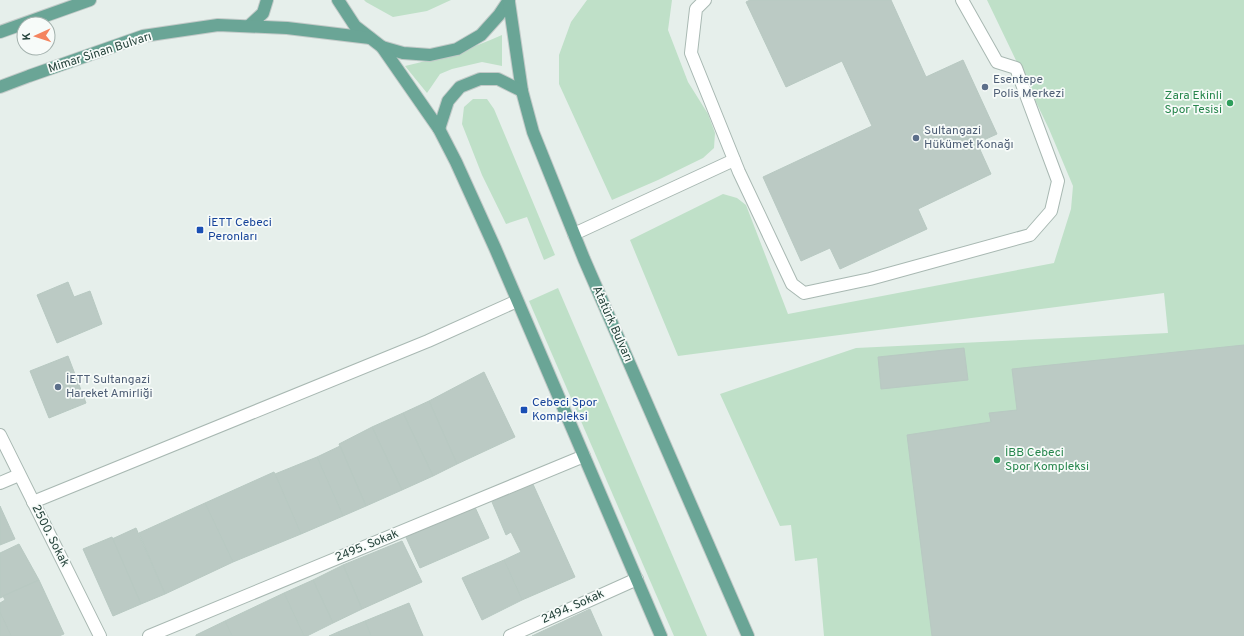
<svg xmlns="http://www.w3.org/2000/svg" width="1244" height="636" font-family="Overpass,sans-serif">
  <rect width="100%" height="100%" fill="#e6efeb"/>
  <g fill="#bfe0c8">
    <path d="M364,0H451L427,11L393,17L366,2Z"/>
    <path d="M587,0H672L668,30L688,82L708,114L715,133L714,148L703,158L658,180L612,200L559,84V55L571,22Z"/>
    <path d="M987,0H1244V636H824L817,558L795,561L791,525L780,526L720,394L856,348L1168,333L1164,293L678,356L630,240L723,194L737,198L746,205L788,314L1054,263L1071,209L1073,186L1049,129Z"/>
    <path d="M502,35V66L482,62L452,69L440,74L427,93L405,66C439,58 471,49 502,35Z"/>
    <path d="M473,99H487L494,109L555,255L544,260L527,217L506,224L482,175L462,124L464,107Z"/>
    <path d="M558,288L707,636H674L529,301Z"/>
  </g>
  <g fill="#bbcac4" stroke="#b8c9c2">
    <path d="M750,0H891L926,77L963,60L997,134L977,143L991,174L918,209L927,229L840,269L830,248L801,261L763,177L872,126L842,61L786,87L746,2Z"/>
    <path d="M68,282L74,297L90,291L102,324L57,343L37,295Z"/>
    <path d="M1244,345V636H932L907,435L991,422L989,413L1017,410L1012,369Z"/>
    <path d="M964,348L968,380L881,389L878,357Z"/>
    <path d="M68,356L86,403L49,418L30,371Z"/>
    <path d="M484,372L515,437L457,464L429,401Z"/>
    <path d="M429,401L457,464L433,476L403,413Z"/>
    <path d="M403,413L433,476L402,490L372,427Z"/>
    <path d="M372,427L402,490L366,506L339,444Z"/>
    <path d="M340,446L366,506L343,516L317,457Z"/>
    <path d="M317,457L343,516L301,534L275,474Z"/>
    <path d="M274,472L301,534L233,562L205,503Z"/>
    <path d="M532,482L575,577L522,600L504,560L521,552L511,532L506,535L492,502Z"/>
    <path d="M205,503L233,562L165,594L139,533Z"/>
    <path d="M474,505L489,538L420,568L405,535Z"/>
    <path d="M0,506L15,539L0,545Z"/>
    <path d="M136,528L165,594L141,604L112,539Z"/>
    <path d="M112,537L141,604L113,616L83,549Z"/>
    <path d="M402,541L422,582L362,609L343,565Z"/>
    <path d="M19,544L39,580L0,598V553Z"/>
    <path d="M504,560L522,600L482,620L462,578Z"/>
    <path d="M343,565L362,609L333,623L313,580Z"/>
    <path d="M39,580L64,634L59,636H11L0,612V603L5,600L3,596Z"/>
    <path d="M313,580L333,623L307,636H304L284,593Z"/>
    <path d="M284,593L304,636H232L225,621Z"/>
    <path d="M409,603L423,636H371L365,621Z"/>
    <path d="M590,609L602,636H532Z"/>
    <path d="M0,612L11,636H0Z"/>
    <path d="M225,621L232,636H196V635Z"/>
    <path d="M365,621L371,636H340L338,632Z"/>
    <path d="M338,632L340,636H329Z"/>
  </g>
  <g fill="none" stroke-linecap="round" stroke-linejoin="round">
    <defs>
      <g id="minor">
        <path d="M705,0L696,9L691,53L739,172L792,284L804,293L870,279L1030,235L1051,211L1058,181L1016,68L997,62L962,0"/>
        <path d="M574,234L734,160"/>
        <path d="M0,435L100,636"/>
        <path d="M0,483L19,475"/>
        <path d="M33,502L428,341L517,301"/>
        <path d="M149,636L584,456"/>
        <path d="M510,636L637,579"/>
      </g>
      <g id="major">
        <path d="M338,0L355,26L382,47L403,53L430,55L457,49L481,35L499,15L509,0"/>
        <path d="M509,2L522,91L533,132L584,259L748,636"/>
        <path d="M249,26L263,13L267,0"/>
        <path d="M0,32L90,0"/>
        <path d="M382,47L439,129L456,162L495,248L661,636"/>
        <path d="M0,87L29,76L143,36L218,25L287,28L370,38"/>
        <path d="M439,129L448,101L460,87L480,79H498L522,91"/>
      </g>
    </defs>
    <use href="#minor" stroke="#a8b8b2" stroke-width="14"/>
    <use href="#major" stroke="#c2cac8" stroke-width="14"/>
    <use href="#minor" stroke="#fff" stroke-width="12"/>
    <use href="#major" stroke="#6aa596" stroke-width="12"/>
  </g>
  <g fill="#5c6f8a" stroke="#f7fbf9" stroke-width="1.5">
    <circle cx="985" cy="87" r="4"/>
    <circle cx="916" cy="138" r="4"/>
    <circle cx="58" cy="387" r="4"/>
  </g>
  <g fill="#2e9e5b" stroke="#f7fbf9" stroke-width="1.5">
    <circle cx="1230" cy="103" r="4"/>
    <circle cx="997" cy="460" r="4"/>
  </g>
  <g fill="#1a4fb4" stroke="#f7fbf9" stroke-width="1.5">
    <rect x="196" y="226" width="8" height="8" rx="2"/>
    <rect x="520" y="406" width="8" height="8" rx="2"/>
  </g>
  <g text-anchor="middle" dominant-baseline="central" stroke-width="3.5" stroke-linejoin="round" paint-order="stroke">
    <g font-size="12" fill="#24423a" stroke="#f7fbf9">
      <text transform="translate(100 53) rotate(-18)">Mimar Sinan Bulvarı</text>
      <text transform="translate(612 324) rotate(66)">Atatürk Bulvarı</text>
      <text transform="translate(50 536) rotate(63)">2500. Sokak</text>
      <text transform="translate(367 546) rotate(-22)">2495. Sokak</text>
      <text transform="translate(573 607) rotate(-24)">2494. Sokak</text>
    </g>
    <g font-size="12" fill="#4e5e75" stroke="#f7fbf9" text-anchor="start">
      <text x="993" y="80">Esentepe<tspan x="993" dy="14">Polis Merkezi</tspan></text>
      <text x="924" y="131">Sultangazi<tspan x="924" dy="14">Hükümet Konağı</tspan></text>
      <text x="66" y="380">İETT Sultangazi<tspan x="66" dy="14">Hareket Amirliği</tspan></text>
    </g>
    <g font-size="12" fill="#27864d" stroke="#f7fbf9" text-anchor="end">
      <text x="1222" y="96">Zara Ekinli<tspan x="1222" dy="14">Spor Tesisi</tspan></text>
      <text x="1005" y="453" text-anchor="start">İBB Cebeci<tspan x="1005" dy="14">Spor Kompleksi</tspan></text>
    </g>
    <g font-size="12" fill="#164399" stroke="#f7fbf9" text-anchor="start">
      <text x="208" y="223">İETT Cebeci<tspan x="208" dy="14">Peronları</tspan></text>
      <text x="532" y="403">Cebeci Spor<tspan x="532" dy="14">Kompleksi</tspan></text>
    </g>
  </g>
  <g transform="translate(36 36) rotate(267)"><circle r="19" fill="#f7fbf9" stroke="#a3b1ad"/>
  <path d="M0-3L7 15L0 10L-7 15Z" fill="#f4845f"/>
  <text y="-6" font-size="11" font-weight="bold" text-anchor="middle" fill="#24423a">K</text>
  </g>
</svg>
